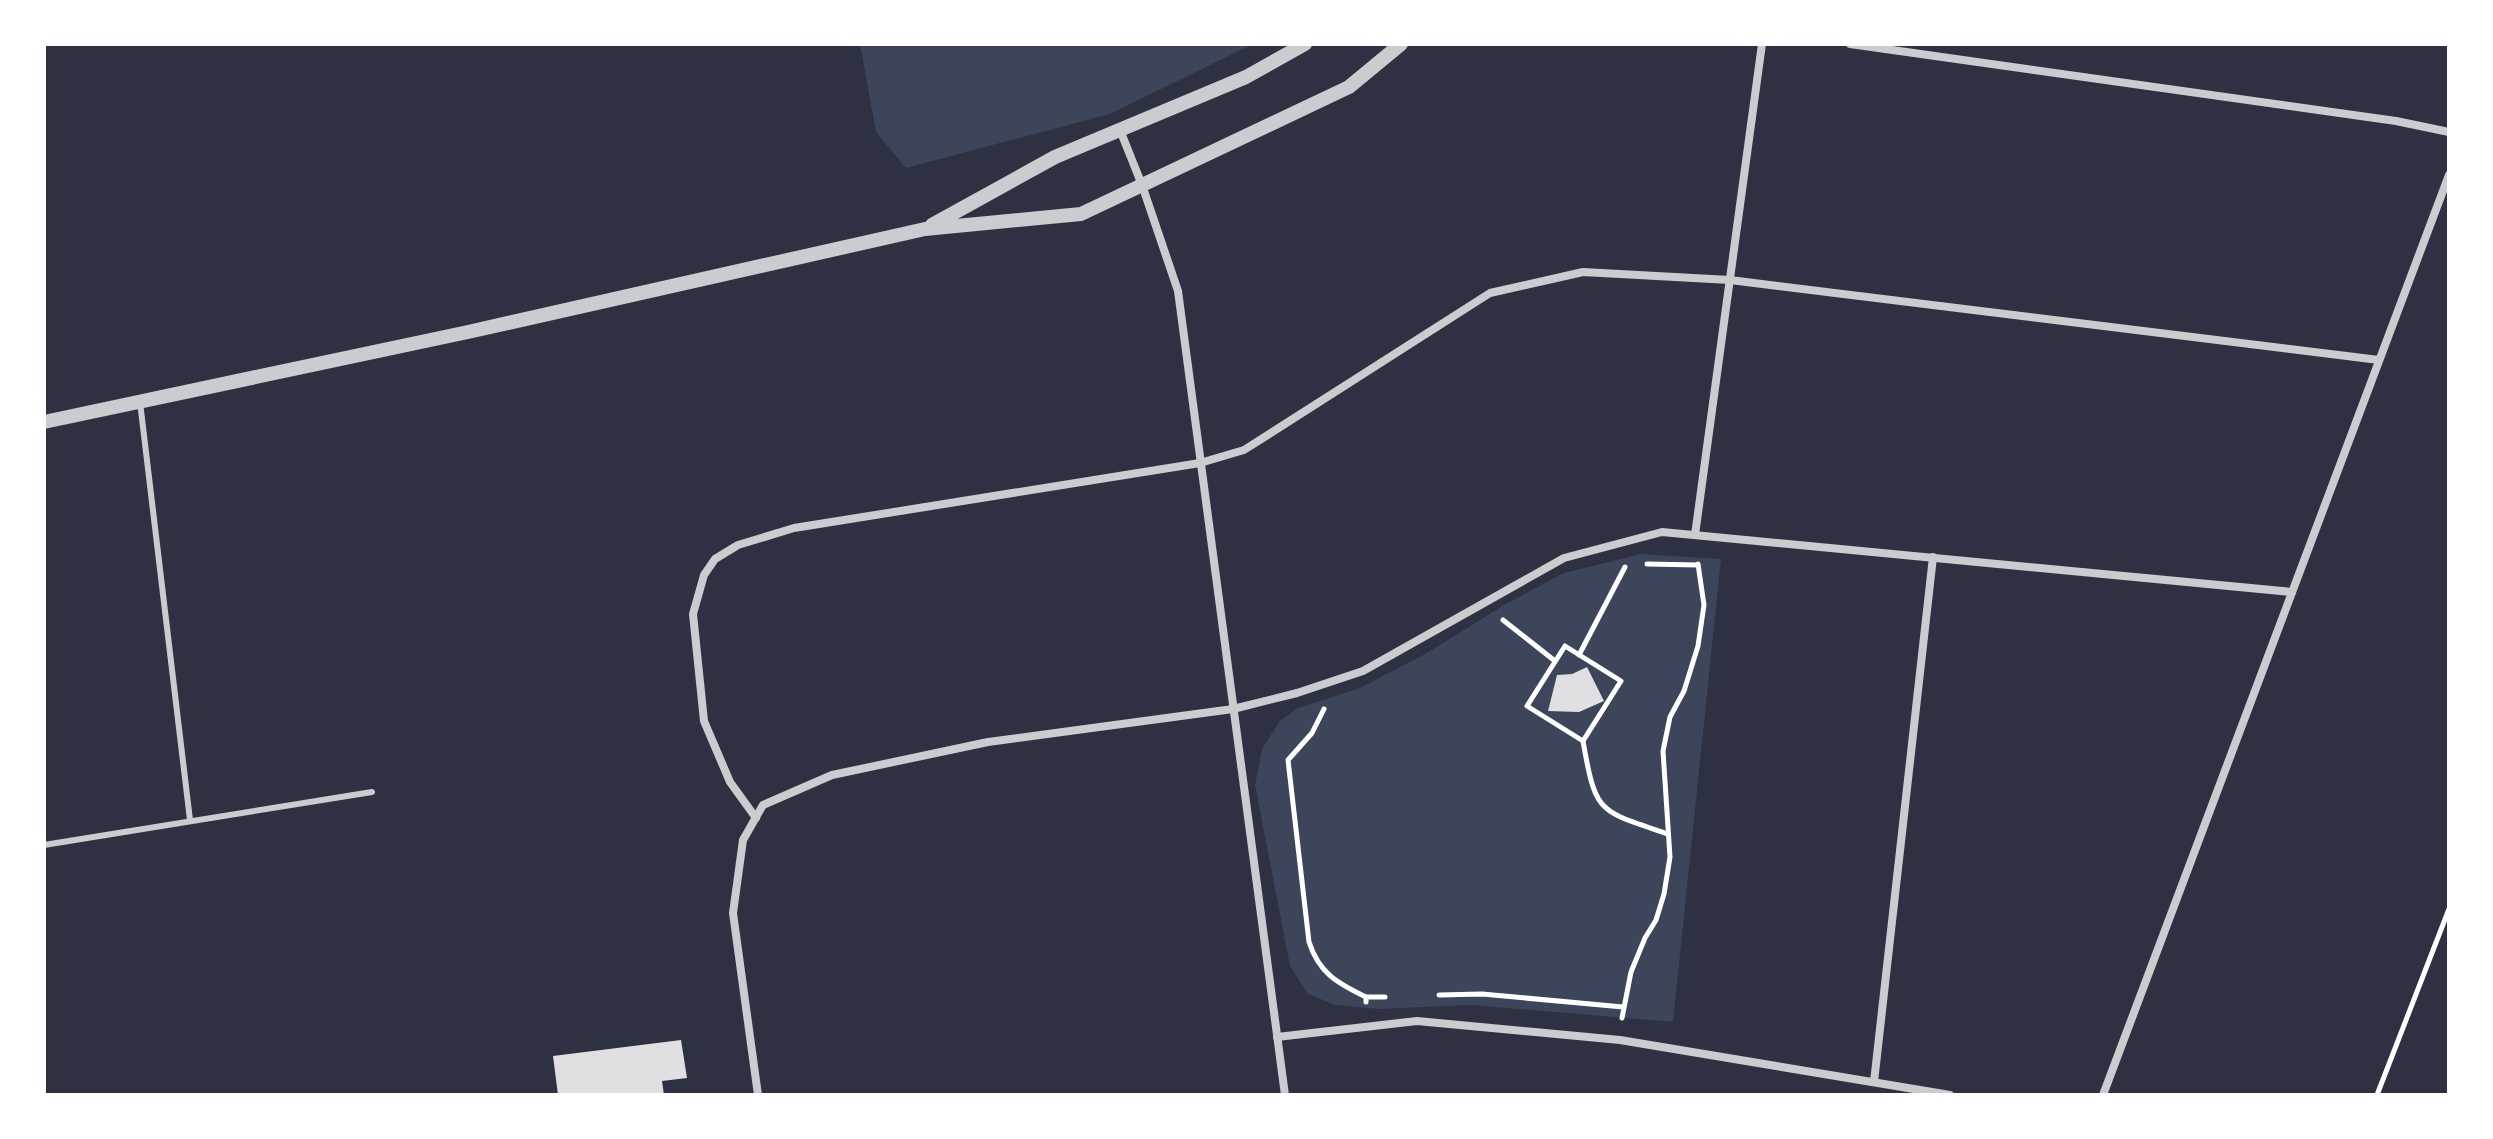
<svg xmlns="http://www.w3.org/2000/svg" width="2493" height="1139" font-family="Helvetica,sans-serif">
  <rect width="100%" height="100%" fill="#2d3142"/>
  <g fill="#3c4559">
    <path d="M860,44H1253L1110,114L906,168L876,132Z"/>
    <path d="M1641,554L1721,559L1673,1022L1471,1005L1379,1009L1335,1005L1308,994L1290,966L1255,785L1262,749L1280,721L1298,708L1360,688L1427,653L1504,605L1564,573Z"/>
  </g>
  <g fill="#e0e0e3">
    <path d="M1587,667L1604,701L1579,712L1548,711L1557,675L1572,674Z"/>
    <path d="M681,1040L687,1078L662,1081L664,1095H558L553,1056Z"/>
  </g>
  <g fill="none" stroke-linecap="round" stroke-linejoin="round">
    <g stroke="#fff" stroke-width="5">
      <path d="M1647,564L1698,565"/>
      <path d="M1503,620L1555,661"/>
      <path d="M1565,646L1621,681L1583,741L1527,706Z"/>
      <path d="M1579,655L1625,567"/>
      <path d="M1324,709L1312,733L1288,760L1309,942C1319,973 1337,983 1366,997V1002"/>
      <path d="M1583,741C1596,815 1598,810 1668,834"/>
      <path d="M1439,995L1482,994L1623,1007"/>
      <path d="M1366,997H1385"/>
      <path d="M1622,1018L1631,972L1645,938L1656,920L1664,894L1670,857L1663,751L1670,717L1684,691L1698,646L1704,605L1698,564"/>
      <path d="M2377,1095L2449,909"/>
    </g>
    <g stroke="#caccd0" stroke-width="6">
      <path d="M140,402L190,820"/>
      <path d="M44,845L372,792"/>
    </g>
    <g stroke="#caccd0" stroke-width="8">
      <path d="M1850,44L2396,121L2449,132"/>
      <path d="M1120,130L1142,185L1178,291L1285,1095"/>
      <path d="M1695,535L1762,44"/>
      <path d="M756,818L730,782L704,721L693,614L704,575L715,559L738,545L794,528L1200,463L1244,450L1490,293L1583,272L1730,280L2379,360"/>
      <path d="M1277,1037L1417,1021L1620,1040L1950,1095"/>
      <path d="M1874,1082L1933,557"/>
      <path d="M758,1095L733,913L743,840L763,805L832,775L988,742L1233,709L1297,693L1363,671L1564,558L1662,532L2292,592"/>
      <path d="M2103,1095L2449,175"/>
    </g>
    <g stroke="#caccd0" stroke-width="14">
      <path d="M932,225L1055,157L1246,77L1305,44"/>
      <path d="M44,422L468,332L925,229L1081,214L1349,87L1401,44"/>
    </g>
  </g>
  <rect width="2493" height="1139" fill="none" stroke="#ffffff" stroke-width="92"/>
</svg>
